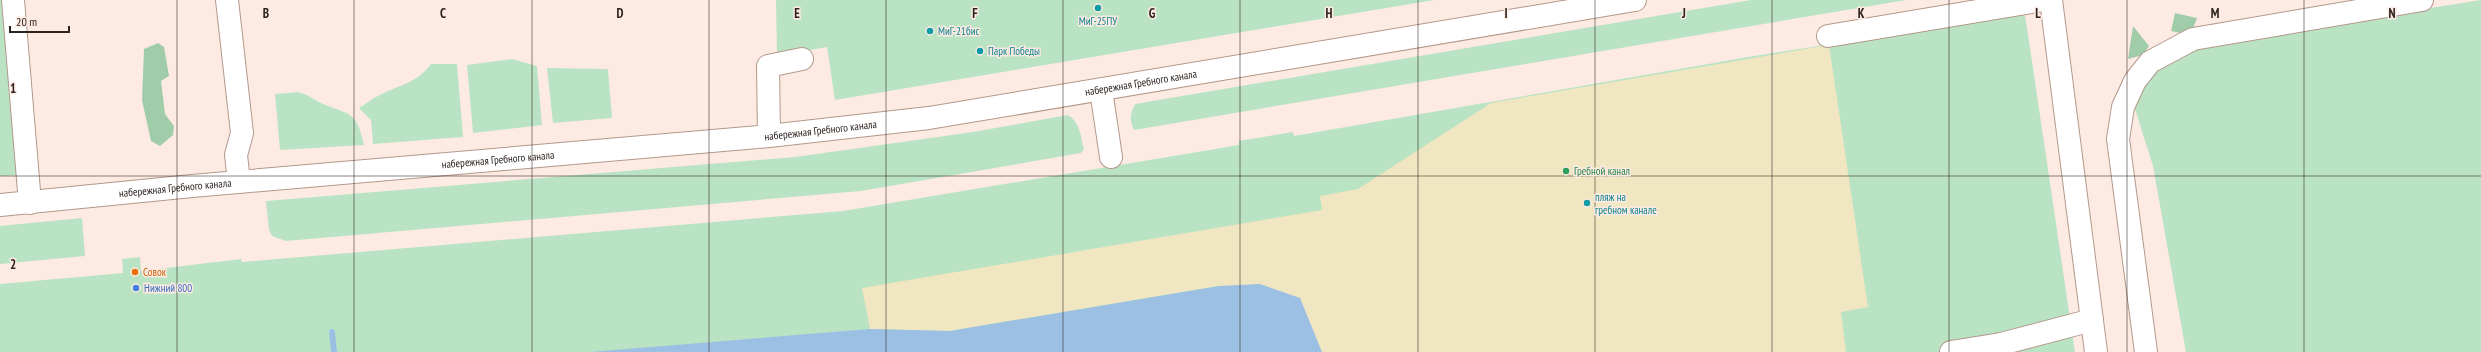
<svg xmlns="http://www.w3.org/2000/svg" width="2481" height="352" font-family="'PT Sans Narrow',sans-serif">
  <rect width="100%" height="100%" fill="#fdebe3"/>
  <g fill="#bae3c3">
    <path d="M0,0H3L18,175L0,176Z"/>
    <path d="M776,0H1434L835,100L827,47L777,56Z"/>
    <path d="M1751,0H1906L1134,130C1129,120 1130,114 1135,104Z"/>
    <path d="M2481,0V352H2186L2153,166L2134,106L2143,85L2163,64L2186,51L2277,32Z"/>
    <path d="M2025,14L2075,352H0V284L123,273L122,259L140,257L141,271L241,259L242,262L843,211L1239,145V141L1293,132L1294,136L1754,56Z"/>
    <path d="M512,59L537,66L542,125L473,133L467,65Z"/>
    <path d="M431,64H457L463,137L373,144L371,120L359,108C366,104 371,99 378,96C399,84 415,85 431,64Z"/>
    <path d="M547,68L608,69L612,118L553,123Z"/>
    <path d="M298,92C307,94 313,99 321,103C350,116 356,109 364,145L280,150L275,94Z"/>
    <path d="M1068,115C1080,122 1081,137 1084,149L1081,153L861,191L286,241L272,236L269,230L266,201L795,157L973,132Z"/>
    <path d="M82,218L85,256L0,264V226Z"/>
  </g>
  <g fill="#a1ccaa">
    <path d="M2175,13L2197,18L2193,29L2180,33L2171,31Z"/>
    <path d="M2133,26L2149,46L2143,55L2128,59Z"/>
    <path d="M158,43L164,47L169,76L161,81L165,114L174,126L173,135L160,146L151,141L142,100L144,49Z"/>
  </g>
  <path fill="#f0e6c1" d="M1829,45L1868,307L1841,312L1846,352H1322L1219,286L950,331L870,329L862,288L1322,210L1320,196L1358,189L1491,103Z"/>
  <path fill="#9cc0e4" d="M1260,284L1300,298L1322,352H590L870,329L950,331L1219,286Z"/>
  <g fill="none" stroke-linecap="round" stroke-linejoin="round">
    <path stroke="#9cc0e4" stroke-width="6" d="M332,332L334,352"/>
    <defs>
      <g id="minor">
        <path d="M13,0L30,203"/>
        <path d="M227,0L242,133L236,155L239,182"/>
        <path d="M2051,0L2096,352"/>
        <path d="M1828,36L2043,0"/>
        <path d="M1101,90L1111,157"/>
        <path d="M769,136L768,66L802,59"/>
        <path id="s1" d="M0,205L192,186L769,136L929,118L1635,0"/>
        <path d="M1951,352L2001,344L2092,320"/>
        <path d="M2146,352L2118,139L2123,107L2135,81L2150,62L2193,39L2422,0"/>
      </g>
    </defs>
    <use href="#minor" stroke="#b3988b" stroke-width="24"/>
    <use href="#minor" stroke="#fff" stroke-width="22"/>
  </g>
  <path fill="none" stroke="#2d231e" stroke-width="1" stroke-opacity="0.55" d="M177,0V352M354,0V352M532,0V352M709,0V352M886,0V352M1063,0V352M1240,0V352M1418,0V352M1595,0V352M1772,0V352M1949,0V352M2127,0V352M2304,0V352M0,176H2481"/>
  <g fill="#0f9aa8" stroke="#fdebe3" stroke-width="1.5">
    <circle cx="1098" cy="8" r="4"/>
    <circle cx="930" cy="31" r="4"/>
    <circle cx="980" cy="51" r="4"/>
    <circle cx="1587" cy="203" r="4"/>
  </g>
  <circle fill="#2e9e5b" stroke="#fdebe3" stroke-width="1.5" cx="1566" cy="171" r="4"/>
  <circle fill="#e8710a" stroke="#fdebe3" stroke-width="1.5" cx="135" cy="272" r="4"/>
  <circle fill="#3f7fe0" stroke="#fdebe3" stroke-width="1.5" cx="136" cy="288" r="4"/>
  <g text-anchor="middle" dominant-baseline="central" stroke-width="3" stroke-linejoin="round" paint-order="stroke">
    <g font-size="11" fill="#0d838f" stroke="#fdebe3" text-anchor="start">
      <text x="1098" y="21" text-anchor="middle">МиГ-25ПУ</text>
      <text x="938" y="31">МиГ-21бис</text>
      <text x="988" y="51">Парк Победы</text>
      <text x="1595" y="197">пляж на<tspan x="1595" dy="13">гребном канале</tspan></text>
    </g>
    <g font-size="11" fill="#2d231e" stroke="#fdebe3">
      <text stroke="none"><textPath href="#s1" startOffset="1148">набережная Гребного канала</textPath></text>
      <text stroke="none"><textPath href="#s1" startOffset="824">набережная Гребного канала</textPath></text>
      <text stroke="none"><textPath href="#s1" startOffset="500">набережная Гребного канала</textPath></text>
      <text stroke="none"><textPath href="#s1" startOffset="176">набережная Гребного канала</textPath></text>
    </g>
    <g font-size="11" fill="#27864d" stroke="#fdebe3" text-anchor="start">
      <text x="1574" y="171">Гребной канал</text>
    </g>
    <g font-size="11" fill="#c56008" stroke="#fdebe3" text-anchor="start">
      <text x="143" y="272">Совок</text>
    </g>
    <g font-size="11" fill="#366cbe" stroke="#fdebe3" text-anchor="start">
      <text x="144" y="288">Нижний 800</text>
    </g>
  </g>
  <g font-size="13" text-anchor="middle" font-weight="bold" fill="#2d231e" stroke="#fdebe3" stroke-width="3" stroke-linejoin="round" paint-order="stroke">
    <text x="266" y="18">B</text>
    <text x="443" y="18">C</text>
    <text x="620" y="18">D</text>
    <text x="797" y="18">E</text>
    <text x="975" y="18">F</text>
    <text x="1152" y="18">G</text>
    <text x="1329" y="18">H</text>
    <text x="1506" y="18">I</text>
    <text x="1684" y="18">J</text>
    <text x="1861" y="18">K</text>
    <text x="2038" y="18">L</text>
    <text x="2215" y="18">M</text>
    <text x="2392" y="18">N</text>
    <text x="13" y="93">1</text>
    <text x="13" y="269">2</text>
  </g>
  <path d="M10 26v6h59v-6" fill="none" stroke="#2d231e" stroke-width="2"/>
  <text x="16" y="26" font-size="12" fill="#2d231e" stroke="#fdebe3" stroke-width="3" paint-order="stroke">20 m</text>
</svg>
